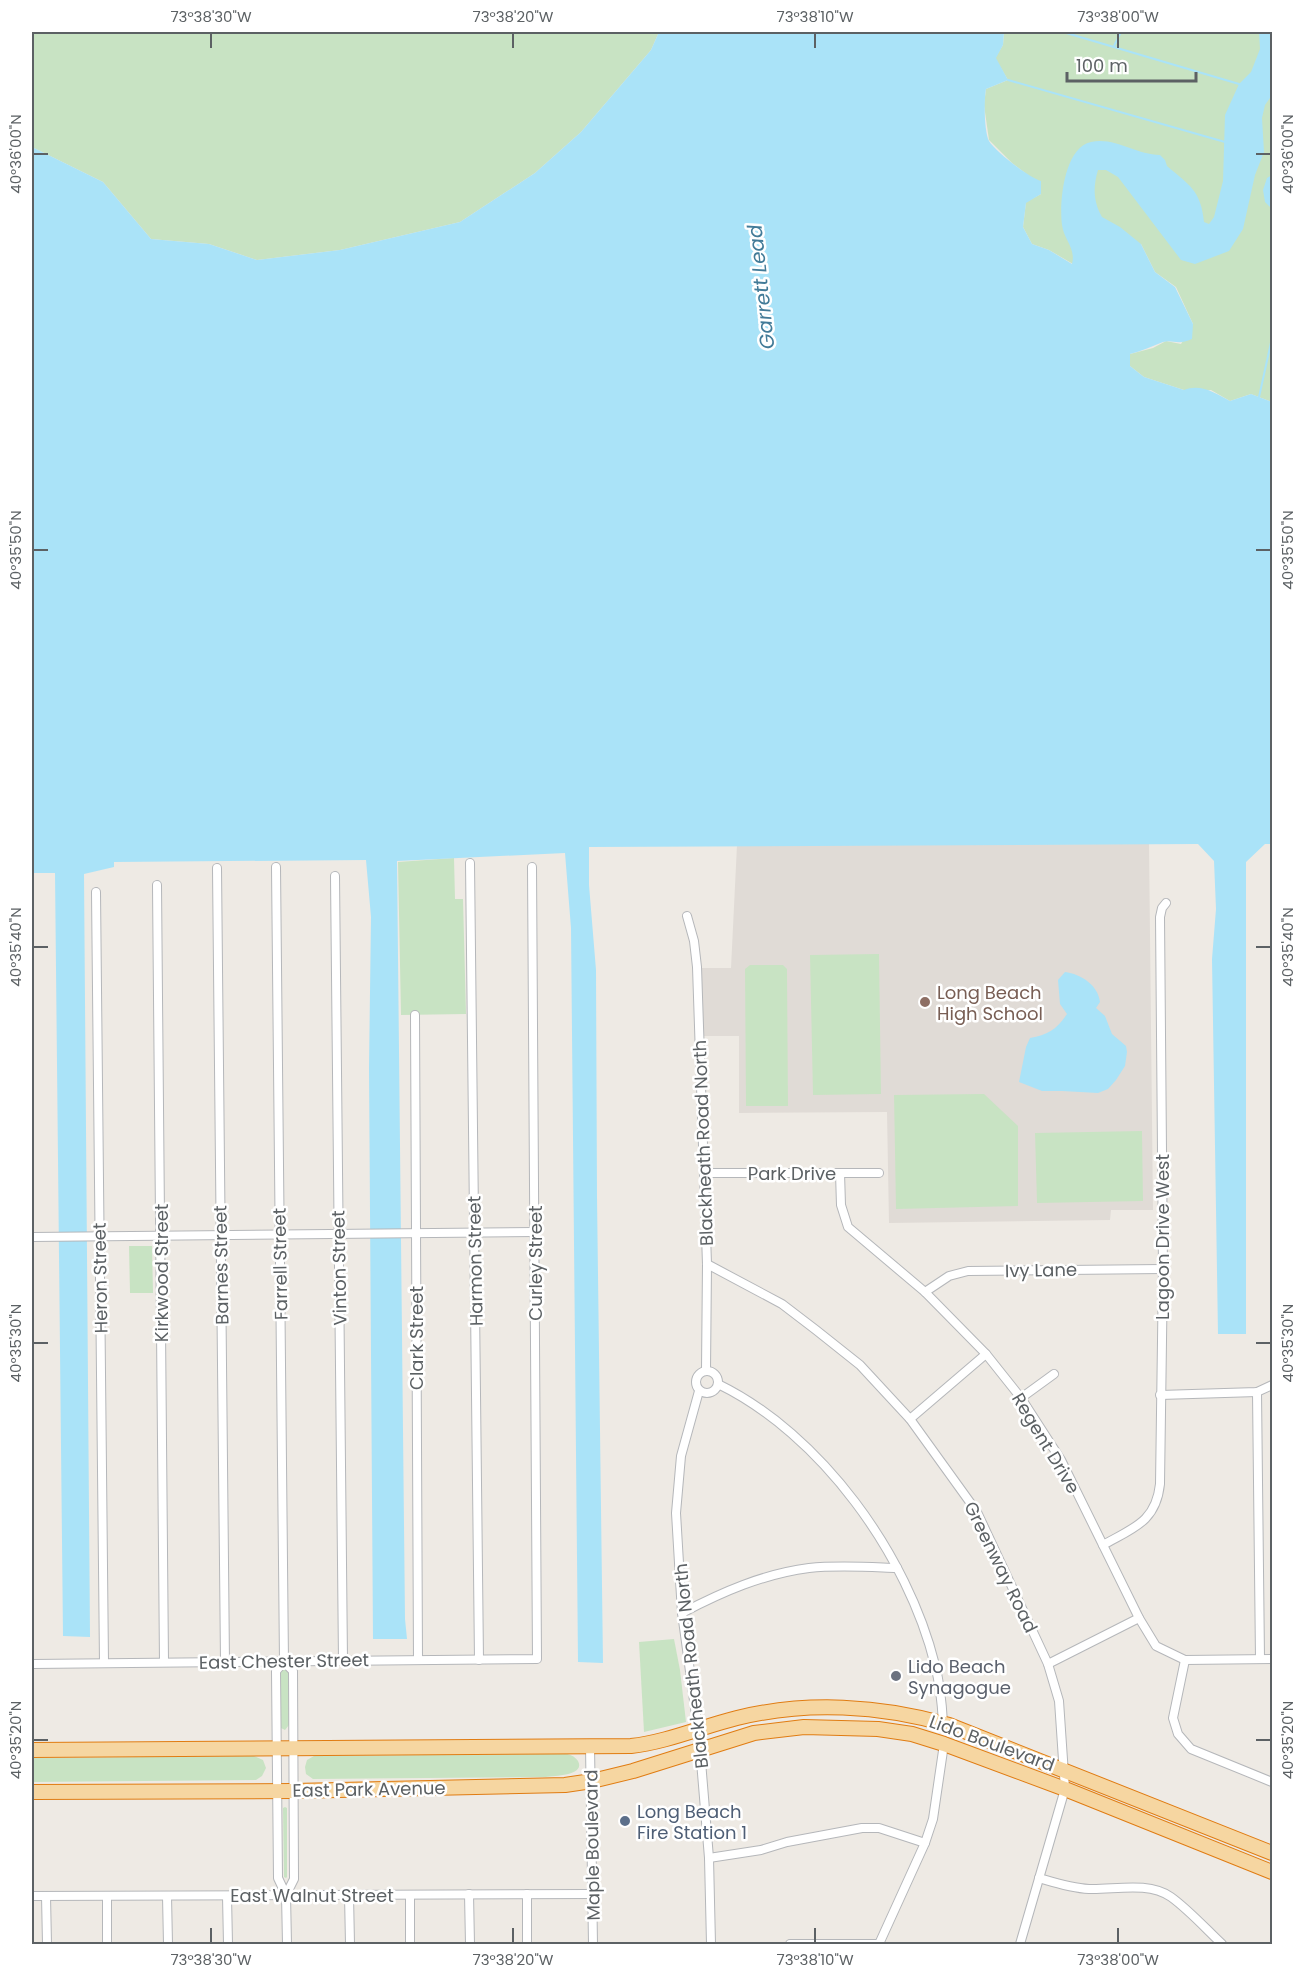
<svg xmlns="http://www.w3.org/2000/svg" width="1304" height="1976" font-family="Poppins,sans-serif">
  <rect width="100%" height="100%" fill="#eeeae4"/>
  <path fill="#e0dbd6" d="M1149,844L1153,1210H1111L1110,1220L889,1223L887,1112L739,1113V1036H701L699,968H731L737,845Z"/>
  <g fill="#c8e3c3">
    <path d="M32,32H659L651,50L581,132L535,173L460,222L340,250L257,260L209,244L151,239L103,182L32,147Z"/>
    <path d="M1004,32H1272V402L1251,394L1230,401L1211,390H1184L1144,377L1130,366V354L1153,348L1166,341L1181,344L1193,324L1176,287L1155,272L1141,244L1073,264L1049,250L1032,244L1023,227L1026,202L1041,194L1033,179L1012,163L989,140L984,105L986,89L1008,80L995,58L1003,45Z"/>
    <path d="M454,858L455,899H463L466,1014L401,1015L398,862Z"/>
    <path d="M879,954L881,1094L813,1095L810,955Z"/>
    <path d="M750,965H783L787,969L788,1106H746L745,969Z"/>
    <path d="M984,1094L1018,1126V1206L896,1209L894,1095Z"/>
    <path d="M1142,1131L1143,1201L1037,1203L1035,1133Z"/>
    <path d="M129,1246H152L153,1293H130Z"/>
    <path d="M674,1639L680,1670L686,1722L644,1732L639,1642Z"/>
    <path d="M284,1669L289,1672V1725L285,1730L279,1727V1673L280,1670Z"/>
    <path d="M541,1754C550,1754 562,1752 570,1755C572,1755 577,1759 578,1761C586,1776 552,1776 544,1777L313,1779L306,1774L305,1767L307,1760L314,1756Z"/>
    <path d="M254,1756L263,1760L266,1768L262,1776L256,1780L32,1782V1758Z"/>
    <path d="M285,1807L287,1808V1877L286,1878L284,1877L283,1808Z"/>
  </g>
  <g fill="#aae3f8">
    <path d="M659,32H1004L1003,45L996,58L1008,80L986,89C984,100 984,131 989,141C995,151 1029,178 1041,181V194L1026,203L1023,227L1032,244L1049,250L1072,264C1076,248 1064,240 1062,225C1059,202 1064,148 1091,142C1116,137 1136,155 1160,155L1165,160L1167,166C1189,185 1201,190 1204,222L1209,224L1214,217L1223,181L1225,115L1239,84L1251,72L1260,49L1259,32H1272V95L1265,105L1262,118L1264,152L1255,175L1243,229L1229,251L1195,264L1181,260L1118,177L1106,170H1098C1093,187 1093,201 1102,217L1120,227L1141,244L1155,272L1175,287L1193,324L1192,339C1177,346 1173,339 1163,342C1152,346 1142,351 1130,354V366L1144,377L1184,390C1200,383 1216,393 1230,401L1251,394L1272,402V844H1265L1246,862V1334H1218L1212,959L1216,909L1214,861L1198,844L589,847V885L596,970L597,1197L603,1663L578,1662L571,928L565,853L397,861L405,1619L407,1639H373L369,1068L371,917L366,860L114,862V867L84,874L90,1637L63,1636L55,873H32V147L103,182L151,239L209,244L257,260L340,250L460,222L535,173L581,132L651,50Z"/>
    <path d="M1272,175V209L1265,202L1263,190L1267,178Z"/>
    <path d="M1065,972C1081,974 1098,985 1100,1002L1096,1008L1105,1016L1112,1034L1126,1046L1127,1052L1125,1066L1116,1080L1108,1089L1098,1093L1062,1091H1042L1019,1082L1026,1047L1030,1038C1048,1035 1057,1029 1067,1014L1060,1004L1058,980Z"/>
  </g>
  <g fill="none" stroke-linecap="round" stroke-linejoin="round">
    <g stroke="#aae3f8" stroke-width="2">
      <path d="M1063,32L1239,84"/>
      <path d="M1114,46L1121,32"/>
      <path d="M1008,80L1225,142"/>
      <path d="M1259,397L1272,338"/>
    </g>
    <defs>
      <g id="minor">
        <path d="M470,863L479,1660"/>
        <path d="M276,867L284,1662"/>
        <path d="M217,868L225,1662"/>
        <path d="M335,876L343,1661"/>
        <path d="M157,885L164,1662"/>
        <path d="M96,892L104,1663"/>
        <path d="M687,916L694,941L697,967L707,1264L706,1371"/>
        <path d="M415,1015L418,1660"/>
        <path d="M704,1173H879"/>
        <path d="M840,1173L841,1205L848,1227L925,1292L986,1354L1021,1398L1061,1460L1139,1618L1156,1646L1185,1660L1272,1659"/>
        <path d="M32,1237L535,1232"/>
        <path d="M707,1264L782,1304L816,1330L860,1365L910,1419L977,1512L1048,1664L1059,1701L1065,1789L1020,1944"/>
        <path d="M925,1292L949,1276L968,1271L1163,1269"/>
        <circle cx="707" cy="1382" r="11"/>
        <path d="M718,1384C821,1434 908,1555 935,1665C940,1684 942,1704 943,1723"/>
        <path d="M699,1391L681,1456L676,1513L682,1613L699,1737L709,1858L711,1944"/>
        <path d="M1257,1392L1260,1659"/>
        <path d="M1160,1395L1257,1392L1272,1385"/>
        <path d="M1021,1398L1054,1374"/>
        <path d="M910,1419L986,1354"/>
        <path d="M1103,1545C1133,1528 1156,1522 1160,1484L1163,1269L1160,917L1162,908L1166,903"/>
        <path d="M682,1613C722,1592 763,1574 809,1568C838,1565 868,1567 897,1568"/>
        <path d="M1185,1660L1173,1718L1178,1734L1191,1749L1272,1782"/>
        <path d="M284,1662L276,1671L278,1878L286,1895L287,1944"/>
        <path d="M284,1662L293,1671L294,1879L286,1895"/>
        <path d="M32,1664L537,1659L532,867"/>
        <path d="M1048,1664L1139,1618"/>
        <path d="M590,1746L593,1944"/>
        <path d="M709,1858L761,1850L787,1842L862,1828H879L925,1843"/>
        <path d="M1039,1878C1056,1883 1071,1888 1089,1889C1114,1890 1148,1881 1171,1897C1189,1910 1206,1929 1222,1944"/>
        <path d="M469,1894L470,1944"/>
        <path d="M527,1894V1944"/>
        <path d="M349,1895L350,1944"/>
        <path d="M410,1895V1944"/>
        <path d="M32,1896L592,1894"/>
        <path d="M46,1896L47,1944"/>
        <path d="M107,1896V1944"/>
        <path d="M167,1896L168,1944"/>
        <path d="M227,1896L228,1944"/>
        <path d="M790,1944H879"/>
        <path d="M879,1944L925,1843L933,1819L944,1744"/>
      </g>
      <g id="trunk">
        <path d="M32,1750L631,1746C667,1742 701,1727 737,1718C806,1701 880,1705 949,1725L1272,1853"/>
        <path d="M32,1792L293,1791L565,1785L592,1781L633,1771L754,1733L804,1727L878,1729L912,1734L944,1744L1065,1789L1272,1872"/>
      </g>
    </defs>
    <use href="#minor" stroke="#b5b7ba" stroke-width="10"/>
    <use href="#trunk" stroke="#e07c12" stroke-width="16"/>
    <use href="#minor" stroke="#fff" stroke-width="8"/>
    <use href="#trunk" stroke="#f6d6a1" stroke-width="14"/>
  </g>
  <path fill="none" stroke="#5c6164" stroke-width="2" d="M211,33V48M513,33V48M815,33V48M1118,33V48M33,154H48M1256,154H1271M33,550H48M1256,550H1271M33,947H48M1256,947H1271M33,1343H48M1256,1343H1271M33,1740H48M1256,1740H1271M211,1928V1943M513,1928V1943M815,1928V1943M1118,1928V1943"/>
  <circle fill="#8d6e63" stroke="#fff" stroke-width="2" cx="925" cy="1002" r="6"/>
  <circle fill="#6b7280" stroke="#fff" stroke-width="2" cx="896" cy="1676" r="6"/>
  <circle fill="#5c6f8a" stroke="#fff" stroke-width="2" cx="625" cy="1821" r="6"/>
  <g text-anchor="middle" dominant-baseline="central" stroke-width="5" stroke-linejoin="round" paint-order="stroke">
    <g font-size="18" fill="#785e54" stroke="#fff" text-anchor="start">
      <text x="937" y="992">Long Beach<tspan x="937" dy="21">High School</tspan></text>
    </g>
    <g font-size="18" fill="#5c6164" stroke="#fff">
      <text transform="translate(703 1143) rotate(-92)">Blackheath Road North</text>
      <text x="792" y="1173">Park Drive</text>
      <text transform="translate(1162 1237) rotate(-90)">Lagoon Drive West</text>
      <text transform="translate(475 1261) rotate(-91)">Harmon Street</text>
      <text transform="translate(535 1263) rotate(-90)">Curley Street</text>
      <text transform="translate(280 1264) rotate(-91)">Farrell Street</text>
      <text transform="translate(221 1265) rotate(-91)">Barnes Street</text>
      <text transform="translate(339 1268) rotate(-91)">Vinton Street</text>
      <text transform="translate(1041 1270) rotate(-1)">Ivy Lane</text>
      <text transform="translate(161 1273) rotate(-90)">Kirkwood Street</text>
      <text transform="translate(100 1278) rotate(-91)">Heron Street</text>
      <text transform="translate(416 1338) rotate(-90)">Clark Street</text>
      <text transform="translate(1046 1443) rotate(59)">Regent Drive</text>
      <text transform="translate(1001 1567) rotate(64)">Greenway Road</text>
      <text transform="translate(284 1661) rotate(-1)">East Chester Street</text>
      <text transform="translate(691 1666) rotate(-96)">Blackheath Road North</text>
      <text transform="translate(992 1743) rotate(20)">Lido Boulevard</text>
      <text transform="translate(369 1789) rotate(-1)">East Park Avenue</text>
      <text transform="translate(592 1845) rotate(-91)">Maple Boulevard</text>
      <text x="312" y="1895">East Walnut Street</text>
    </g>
    <g font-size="18" fill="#5b616d" stroke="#fff" text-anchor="start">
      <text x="908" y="1666">Lido Beach<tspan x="908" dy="21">Synagogue</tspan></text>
    </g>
    <g font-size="18" fill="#4e5e75" stroke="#fff" text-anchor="start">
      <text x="637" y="1811">Long Beach<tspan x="637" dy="21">Fire Station 1</tspan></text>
    </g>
    <g font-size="20" font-style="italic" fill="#427b98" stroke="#fff">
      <text transform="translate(761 287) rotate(-96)">Garrett Lead</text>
    </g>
  </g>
  <rect width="1304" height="1976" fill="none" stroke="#ffffff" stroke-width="66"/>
  <path d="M1067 72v9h129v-9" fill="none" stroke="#5c6164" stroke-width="3"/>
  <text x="1076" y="72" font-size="18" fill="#5c6164" stroke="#ffffff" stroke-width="4.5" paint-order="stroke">100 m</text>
  <rect x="33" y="33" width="1238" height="1910" fill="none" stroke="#5c6164" stroke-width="2"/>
  <g font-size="15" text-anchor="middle" fill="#5c6164">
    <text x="211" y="22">73°38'30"W</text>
    <text x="513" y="22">73°38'20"W</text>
    <text x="815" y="22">73°38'10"W</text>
    <text x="1118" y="22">73°38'00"W</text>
    <text transform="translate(16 154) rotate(-90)" y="5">40°36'00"N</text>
    <text transform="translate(1288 154) rotate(-90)" y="5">40°36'00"N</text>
    <text transform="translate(16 550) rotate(-90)" y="5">40°35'50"N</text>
    <text transform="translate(1288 550) rotate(-90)" y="5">40°35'50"N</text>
    <text transform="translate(16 947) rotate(-90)" y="5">40°35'40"N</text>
    <text transform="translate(1288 947) rotate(-90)" y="5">40°35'40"N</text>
    <text transform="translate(16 1343) rotate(-90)" y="5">40°35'30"N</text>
    <text transform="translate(1288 1343) rotate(-90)" y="5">40°35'30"N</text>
    <text transform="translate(16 1740) rotate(-90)" y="5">40°35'20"N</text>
    <text transform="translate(1288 1740) rotate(-90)" y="5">40°35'20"N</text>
    <text x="211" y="1965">73°38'30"W</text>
    <text x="513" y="1965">73°38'20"W</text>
    <text x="815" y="1965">73°38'10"W</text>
    <text x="1118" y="1965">73°38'00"W</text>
  </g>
</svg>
